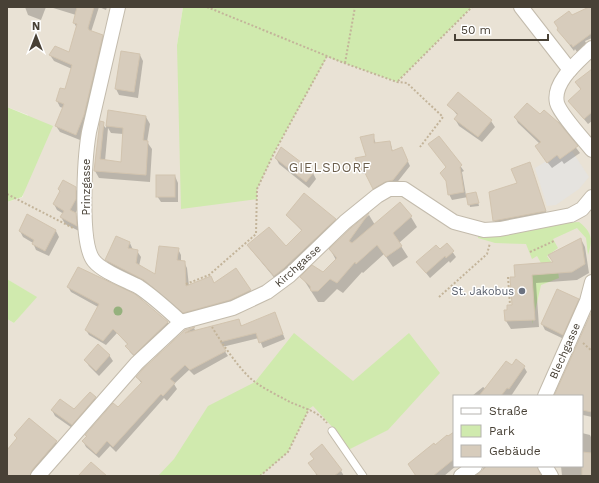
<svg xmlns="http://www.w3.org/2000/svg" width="599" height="483" font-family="'Work Sans',sans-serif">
  <rect width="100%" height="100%" fill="#f4f0e7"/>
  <path fill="#e9e2d5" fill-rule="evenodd" d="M7,7H183L177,45L264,172L327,56L397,82L472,7H592V476H7V319L14,323L36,297L7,279V202L23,197L28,115L7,107ZM454,396H582V466H454Z"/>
  <g fill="#d0eaae">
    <path d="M183,7H472L397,82L327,57L274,153L257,189V199L181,209L177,45Z"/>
    <path d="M7,107L53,126L22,197L7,202Z"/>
    <path d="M579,222C592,232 593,239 588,255L586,238L577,228L553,239L558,248L547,256L558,272L559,278L541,285L532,324V275L545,263H541L537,256L532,259L526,244L495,243L478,238V236L559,223Z"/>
    <path d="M7,279L37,297L14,323L7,319Z"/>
    <path d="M294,333L353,381L409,333L440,373L388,430L348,450L337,432L313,406L309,409L288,452L260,476H158L174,459L208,406L255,382Z"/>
  </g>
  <path fill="#e5e3df" d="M572,151L589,177L579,189L556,205L547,206L535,168L557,155Z"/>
  <g fill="#0003" fill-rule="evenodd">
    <path d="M25,7H46L41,20L28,15Z"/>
    <path d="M50,7H107L106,10L99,7L91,32L102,36L106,42L85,127L80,140L60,132L56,126L63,108L60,107L57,101L65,91L72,69L54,61L50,55L70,53L77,28L74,23L76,15Z"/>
    <path d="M592,7V38L585,41L587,45L577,52L575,49L574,51L558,30L572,16Z"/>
    <path d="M140,55L143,61L138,98L119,95L116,89Z"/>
    <path d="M592,71V121L588,124L569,101L581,90L576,83Z"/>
    <path d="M458,94L491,121L495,127L482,142L459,126L455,119L458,116L449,105Z"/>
    <path d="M108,112L146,117L150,124L147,142L152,149L150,182L99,178L95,171L101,123L106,128ZM108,128L111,133L123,134L122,163L105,161Z"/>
    <path d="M540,116L558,124L580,153L564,164L562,161L552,168L540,153V144L518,123L515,117Z"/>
    <path d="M373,135L376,144L390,142L393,152L404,153L410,166L395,185L376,193L366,173L363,174L356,159L367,157Z"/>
    <path d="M439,137L464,171L462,172L466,195L476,193L479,206L470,207L468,197L452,200L449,194L447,168Z"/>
    <path d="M276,158L313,173L316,179L309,188L279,164Z"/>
    <path d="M529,163L548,217L497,226L494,220Z"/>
    <path d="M175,176L178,183V202H161L157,196Z"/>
    <path d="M75,188L79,194V206L75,214L79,220V231L65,224L61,217L64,214L57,210L54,204L60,192L59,189Z"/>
    <path d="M287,215L335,220L338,225L277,281L248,246L286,248L302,231Z"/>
    <path d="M369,215L375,225L411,217L417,227L399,243L408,257L393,267L384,254L363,273L362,272L343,293L337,289L324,302H318L302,277L324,273L336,260L330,249Z"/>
    <path d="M28,216L56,231L59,237L49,256L36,250L33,243L23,237L20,231Z"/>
    <path d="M116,237L130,243L133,250L137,251L141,257L139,266L156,276L178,249L181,255V261L184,262L187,268L189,286L214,284L250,290L253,296L187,318L110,266L106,260Z"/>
    <path d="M581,239L585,247L589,273L577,280L536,283L539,327L511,329L506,321L509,311L513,306L516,278L554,263Z"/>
    <path d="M447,244L456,257L450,263L449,261L430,278L418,263Z"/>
    <path d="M68,287L134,295L168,323L171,328L137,359L130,352L127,347L128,345L117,333L106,345L89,335L86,330L98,307L71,292Z"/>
    <path d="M578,300L581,306L566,340L545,330L542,324Z"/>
    <path d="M592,314V417L583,415L582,422V396H555Z"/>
    <path d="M277,319L285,339L263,348L259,338L222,347L228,356L194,375L189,370L174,384L177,389L167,401L164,398L116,452L110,446L99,458L86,447L83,441L118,409L142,384L137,377L186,331L194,328L196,332L239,321L242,326Z"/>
    <path d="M109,355L113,361L99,376L89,366L85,360Z"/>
    <path d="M512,366L524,367L527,372L511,396H472L483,387L486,389Z"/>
    <path d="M95,398L99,404L75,430L55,416L52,410L75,411Z"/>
    <path d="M30,419L56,442L60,448L35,476H7V452L17,439L15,435Z"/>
    <path d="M454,432V466H456L444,476H417L435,446Z"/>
    <path d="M582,433L590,435L592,439V468L586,476H562L561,466H582Z"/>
    <path d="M322,446L341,471L344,476H316L315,460Z"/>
    <path d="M484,466H537L540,476H477L481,474Z"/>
  </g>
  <g fill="#d7ccbc" stroke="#d2c4af">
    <path d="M77,7H94L88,28L89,30L103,35L84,115L76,135L55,126L64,104L56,101L60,88L65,89L72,65L49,55L55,46L69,52L77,24L73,23Z"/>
    <path d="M589,7H592V33L573,47L571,44L570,45L557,30L558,28L554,22L569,11L572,15Z"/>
    <path d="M121,51L140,54L134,92L115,89Z"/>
    <path d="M592,69V112L584,119L568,101L581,89L575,82Z"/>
    <path d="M458,92L492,120L478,137L454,119L458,114L447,105Z"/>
    <path d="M527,103L540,114L544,110L559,123L578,146L560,159L557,155L547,163L535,146L541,142L514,117Z"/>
    <path d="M108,110L146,116L143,140L148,141L146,175L94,171L100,121L104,122L100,159L121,162L123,128L106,126Z"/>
    <path d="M374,134V143L390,141L392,151L402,147L408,161L393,180L385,182L373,189L363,169L360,170L355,158L366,156L360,137Z"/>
    <path d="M439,136L462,165L460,167L464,192L448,195L446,181L440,173L446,167L428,144Z"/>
    <path d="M281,147L314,172L306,182L275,158Z"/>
    <path d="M530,162L546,211L493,221L489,192L517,183L511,169Z"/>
    <rect x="156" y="175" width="19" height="22"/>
    <path d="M63,180L76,187V199L70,210L76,213L77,226L60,217L64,211L53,204L60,191L58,189Z"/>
    <path d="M476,192L479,203L468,205L466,194Z"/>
    <path d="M304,193L336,219L284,268L274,276L247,245L269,227L286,246L302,230L286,215Z"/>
    <path d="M400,202L412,216L393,233L402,246L386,257L377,245L356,264L355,262L337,283L330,279L318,291H311L310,286L300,277L312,265L323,272L337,258L329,249L351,228L369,213L349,241L352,243Z"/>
    <path d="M27,214L56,230L45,251L32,244L34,240L19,231Z"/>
    <path d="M116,236L130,242L128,248L138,250L136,263L155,274L159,246L179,248L177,260L185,261L186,286L211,276L214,283L236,268L251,290L230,300L183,313L144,280L105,260Z"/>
    <path d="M581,238L585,264L572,272L532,275L535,320L505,321L504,310H507V305H512L510,277H515L514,265L553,262L548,255Z"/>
    <path d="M447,243L454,251L446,258L445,256L426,273L416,262L436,245L440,249Z"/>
    <path d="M78,267L135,294L168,322L134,355L125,346L128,344L113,329L103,341L85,330L99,304L67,287Z"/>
    <path d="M557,289L579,299L563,335L541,324Z"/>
    <path d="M592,311V412L582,410V396H554Z"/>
    <path d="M275,312L283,334L259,343L256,333L220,342L226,351L190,370L185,365L170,379L175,383L163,396L161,394L113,447L107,441L96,454L82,441L87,436L85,435L113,403L118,407L142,382L136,377L143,369L185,330L195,327L185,333L239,319L241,326Z"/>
    <path d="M98,344L110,355L96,371L84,360Z"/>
    <path d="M516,359L525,366L509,389L507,388L501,396H479L506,361L512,365Z"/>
    <path d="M90,392L96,397L72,425L51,410L60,399L74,409Z"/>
    <path d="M29,418L57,441L32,470L30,476H7V450L17,438L14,435Z"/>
    <path d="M454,432V459L433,476H416L408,464L434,443L435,445L447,435L448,436Z"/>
    <path d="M322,444L342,470L334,476H318L308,463L314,459L310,454Z"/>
    <path d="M582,452L592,453V476H582Z"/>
    <path d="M91,462L107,476H78Z"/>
    <path d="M487,466H537L541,476H476Z"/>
  </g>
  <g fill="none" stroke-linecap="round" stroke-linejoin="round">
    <defs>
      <path id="lane" d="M332,431L363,476"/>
      <g id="street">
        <path d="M118,7L89,132C85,155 79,244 94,261C103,272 126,280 139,287C154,297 168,310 181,322"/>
        <path d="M521,7L570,70"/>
        <path d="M592,48C579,61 552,82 557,103C560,114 584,140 592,150"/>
        <path d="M545,396L587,301L592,282"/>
        <path d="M545,466L551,476"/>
        <path d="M38,476L137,363L181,322L233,308L267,292L290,275L345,222L377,196L389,189H404L454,222L484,230L500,229L571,215L582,209L592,197"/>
        <path d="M461,476L475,466"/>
      </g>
    </defs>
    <use href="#lane" stroke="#c3bbac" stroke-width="9"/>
    <use href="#street" stroke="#c3bbac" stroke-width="16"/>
    <g stroke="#c3b49a" stroke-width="2" stroke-dasharray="2 2" stroke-linecap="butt">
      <path d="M207,7L344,63L397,82L407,83L443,117L420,147"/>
      <path d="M345,63L355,7"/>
      <path d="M398,81L472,7"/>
      <path d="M7,194L73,228"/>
      <path d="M530,252L554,241"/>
      <path d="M508,277L510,305"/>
      <path d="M186,284L209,275L256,234L257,189L274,153L327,56"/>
      <path d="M439,297L487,254L490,243"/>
      <path d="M212,327C221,342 241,372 255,382C266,390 279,396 290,402C303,408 318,411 327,423"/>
      <path d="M583,343L592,351"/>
      <path d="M260,476L288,452L309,409"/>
    </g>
    <use href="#lane" stroke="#fff" stroke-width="7"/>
    <use href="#street" stroke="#fff" stroke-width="14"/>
  </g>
  <circle fill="#95b17d" cx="118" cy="311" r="4.5"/>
  <circle fill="#6b7280" stroke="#fff" stroke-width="1.5" cx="522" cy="291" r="4"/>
  <g text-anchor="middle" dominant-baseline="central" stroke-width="3" stroke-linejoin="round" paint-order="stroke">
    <g font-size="11" fill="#484136" stroke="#fff">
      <text transform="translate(86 187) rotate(-90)">Prinzgasse</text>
      <text transform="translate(298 266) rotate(-42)">Kirchgasse</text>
      <text transform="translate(565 351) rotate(-66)">Blechgasse</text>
    </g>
    <g font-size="11" fill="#5b616d" stroke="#fff" text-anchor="end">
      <text x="514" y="291">St. Jakobus</text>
    </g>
    <g font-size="13" letter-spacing="1" fill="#6b5e4c" stroke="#fff">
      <text x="330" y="167">GIELSDORF</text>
    </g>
  </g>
  <rect width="599" height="483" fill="none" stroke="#484136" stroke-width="16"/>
  <rect x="453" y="395" width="130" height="72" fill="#ffffff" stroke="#b6b3af"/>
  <rect x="461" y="408" width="20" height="6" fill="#ffffff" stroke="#b6b3af"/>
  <text x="489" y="415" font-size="12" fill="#484136">Straße</text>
  <rect x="461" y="425" width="20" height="12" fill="#d0eaae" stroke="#b6b3af"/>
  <text x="489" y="435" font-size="12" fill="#484136">Park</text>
  <rect x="461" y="445" width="20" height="12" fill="#d7ccbc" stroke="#b6b3af"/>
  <text x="489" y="455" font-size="12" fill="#484136">Gebäude</text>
  <g transform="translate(36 36)" stroke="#ffffff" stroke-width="3" paint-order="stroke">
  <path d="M0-3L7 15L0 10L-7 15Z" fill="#484136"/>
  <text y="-6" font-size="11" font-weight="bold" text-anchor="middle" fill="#484136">N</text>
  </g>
  <path d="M455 34v6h93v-6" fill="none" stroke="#484136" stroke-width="2"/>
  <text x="461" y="34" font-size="12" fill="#484136" stroke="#ffffff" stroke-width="3" paint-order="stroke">50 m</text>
</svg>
